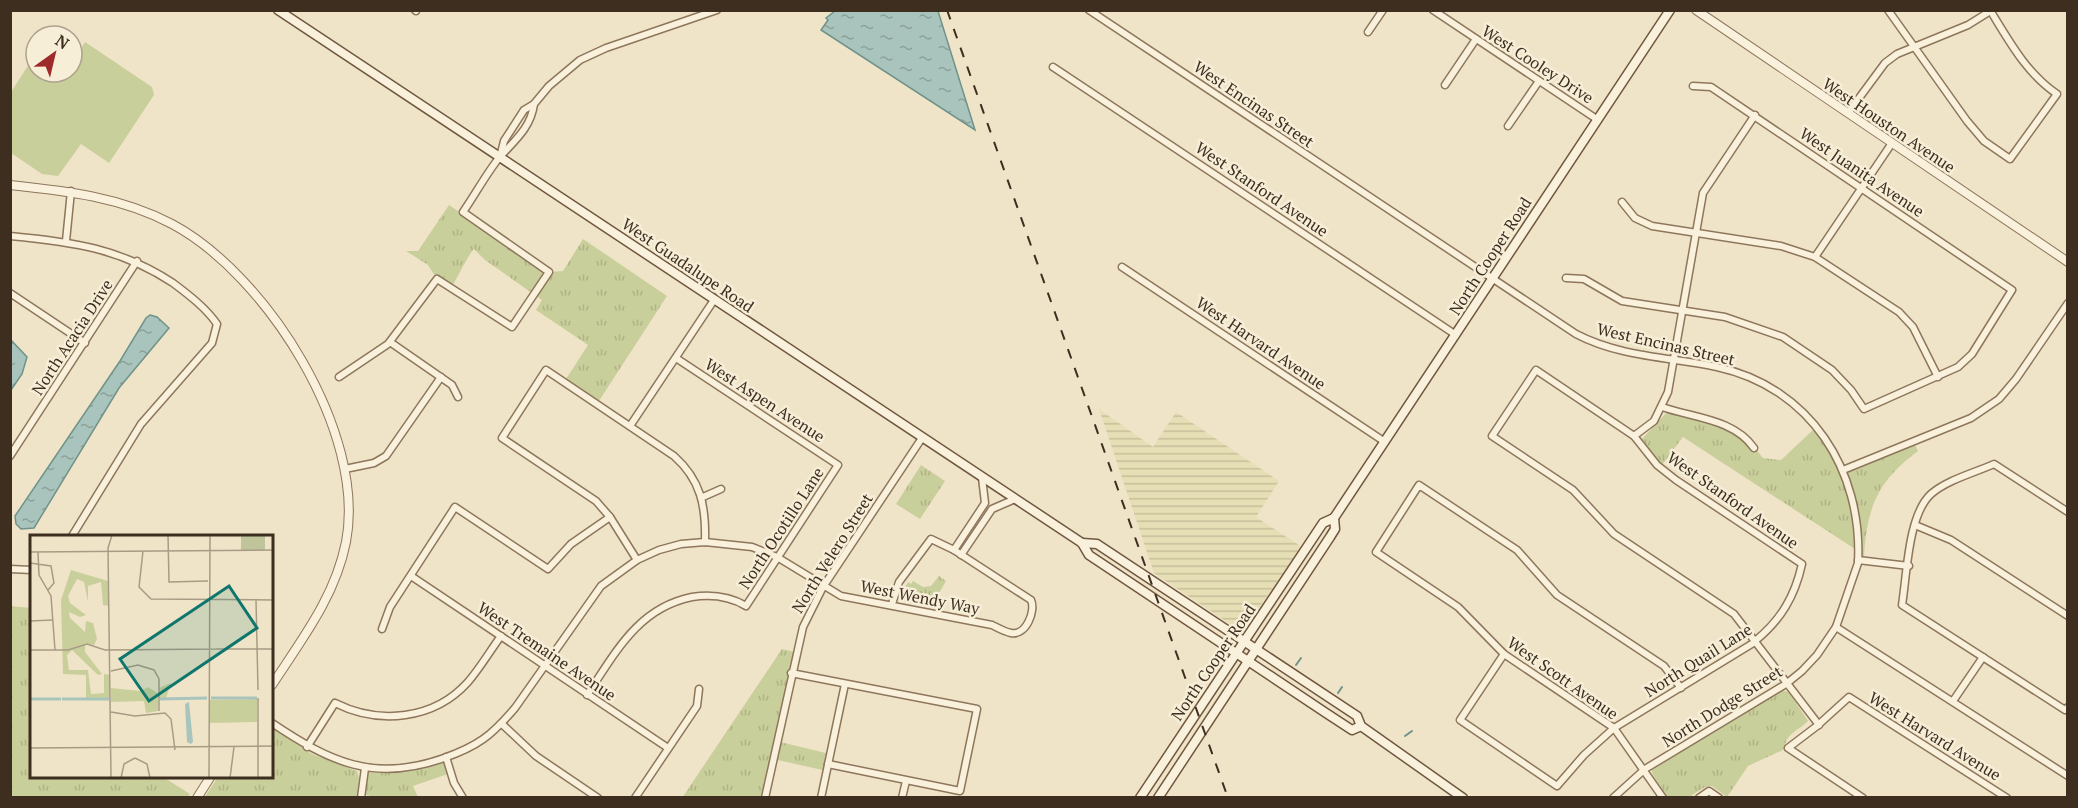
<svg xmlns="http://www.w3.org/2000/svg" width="2078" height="808" font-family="'PT Serif',serif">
  <defs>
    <pattern id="farmland-rules" width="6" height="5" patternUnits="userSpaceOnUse" patternTransform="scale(1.5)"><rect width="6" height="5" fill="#e6deb5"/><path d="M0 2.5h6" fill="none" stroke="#c6bf9b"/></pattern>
    <pattern id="park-tufts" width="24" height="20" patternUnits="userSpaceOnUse" patternTransform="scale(1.5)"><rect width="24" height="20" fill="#c9cf9b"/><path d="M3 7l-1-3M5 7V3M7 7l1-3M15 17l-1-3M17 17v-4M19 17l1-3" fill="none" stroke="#aeb285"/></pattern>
    <pattern id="water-ripples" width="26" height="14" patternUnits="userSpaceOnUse" patternTransform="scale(1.5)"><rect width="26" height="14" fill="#a9c4bc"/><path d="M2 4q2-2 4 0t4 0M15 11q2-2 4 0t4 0" fill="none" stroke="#8ba098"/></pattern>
  </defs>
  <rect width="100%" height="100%" fill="#f0e4c8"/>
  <path fill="url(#farmland-rules)" d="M1099,409L1153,447L1176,412L1279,481L1256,517L1302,547L1244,629L1236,628L1154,573Z"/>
  <path fill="#c9cf9b" d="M85,42L152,87L154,95L109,163L81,144L58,176L42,174L11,153V92L31,61L36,64V72H47L59,80L64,72H72V61Z"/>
  <g fill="url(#park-tufts)">
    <path d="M449,205L549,272L563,271L583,239L667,296L597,404L564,382L588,345L536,310L542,300L485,260L474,249C469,253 457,279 451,288L437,279L428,265L406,251H418Z"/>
    <path d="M1668,411L1726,427L1747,438L1763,458L1781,460L1814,429L1841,469L1912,439L1918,451C1878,481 1867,506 1864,557H1855V549L1683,437L1662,465L1641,440Z"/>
    <path d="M921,465L945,481L920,519L896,504Z"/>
    <path d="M939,576L946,581L931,607L904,601L901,594L908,582L911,584L913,581L923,587L931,586Z"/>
    <path d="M10,606L31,608L32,776L163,777L190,794L188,797H11Z"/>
    <path d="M782,649L795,652L776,741L830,754L827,771L773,759L765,797L682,798Z"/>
    <path d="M1782,690L1789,692L1808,721C1800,730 1784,734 1785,749L1748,766L1727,797L1712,786L1705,787L1689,797H1666L1652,773V770Z"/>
    <path d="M272,728L312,754L357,771L359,778L357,797L204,798L218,777L272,776Z"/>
    <path d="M446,757L451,773L413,786L418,797H376L361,794L365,768L386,770Z"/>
  </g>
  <g fill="url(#water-ripples)" stroke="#6f938a" stroke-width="1.5">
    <path d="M835,11H938L975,130L821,30L828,20L826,18Z"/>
    <path d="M150,315L157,317L169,328L119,388L34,528L21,529L16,524L15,516L120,361L146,318Z"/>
    <path d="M11,340L27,357L22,374L11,390Z"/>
  </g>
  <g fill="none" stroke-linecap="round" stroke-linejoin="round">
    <g stroke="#6f938a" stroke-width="2">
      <path d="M1296,665L1301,658"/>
      <path d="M1338,693L1342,687"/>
      <path d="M1405,736L1412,731"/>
    </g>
    <defs>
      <g id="minor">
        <path d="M415,10L416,11"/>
        <path d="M1089,10L1576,334C1620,357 1669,357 1717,367C1810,387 1863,470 1858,563L1836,627L1817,655L1802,671L1786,684L1645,769L1613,798"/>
        <path d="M1433,10L1598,120"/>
        <path d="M1888,10L1967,121L1984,141L2010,159L2057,94C2027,74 2009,41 1990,10"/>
        <path d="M1368,32L1383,10"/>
        <path d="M1053,67L1456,335"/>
        <path d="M1445,85L1476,39"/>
        <path d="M1848,113L1885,63L1897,54L1968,25L1992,10"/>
        <path d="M1508,126L1539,81"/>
        <path d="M500,157L504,141L524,110L534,104L549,86L580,60L606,48L717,10"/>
        <path d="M1622,202L1635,218L1652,226L1781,246L1815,257L1899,312L1913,327L1938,377"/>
        <path d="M10,236C73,242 120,248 173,283C189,295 206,308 217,324L212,343L141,424L72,536"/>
        <path d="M66,241L71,191"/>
        <path d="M1815,257L1892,143"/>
        <path d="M1122,267L1385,442"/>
        <path d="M1566,278L1584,279L1622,301L1725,317L1783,337L1832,370L1851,390L1864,409L1958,367L1972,354L2012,290L1711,87L1693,86"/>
        <path d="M10,293L85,343"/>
        <path d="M390,342L452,385L458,397"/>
        <path d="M339,377L388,344L437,279L512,327L549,272L463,212C475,195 486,174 499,158C514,141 531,128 534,104"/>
        <path d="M1662,407C1694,418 1734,419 1754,448"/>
        <path d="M630,426L714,300"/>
        <path d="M1634,436L1654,421L1668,392L1703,193L1755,115"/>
        <path d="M10,456L137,261"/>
        <path d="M345,469L374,463L386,456L441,377"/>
        <path d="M1843,470L1971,418L1999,399L2016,379L2068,303"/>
        <path d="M703,497L721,489"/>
        <path d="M2068,512L1994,464C1974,473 1947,480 1931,494C1908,515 1907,574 1902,605L2065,710L2068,707"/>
        <path d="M1915,525L1951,540L2068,616"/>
        <path d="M954,550L985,503L982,478"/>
        <path d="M961,555L992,509L1015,499"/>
        <path d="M637,560L610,517L596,501L502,438L546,370L674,456C701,480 706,506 705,542"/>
        <path d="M1858,560L1909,566"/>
        <path d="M10,569L32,570"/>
        <path d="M411,576L668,748"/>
        <path d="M1836,627L2068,776"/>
        <path d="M382,629L390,607L455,507L548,569L571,544L610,517"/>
        <path d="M1504,654L1460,720L1557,786L1584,755L1614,728L1755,642V641C1781,620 1795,596 1802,564L1676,480L1657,465L1634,436L1536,370L1492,436L1573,490L1614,534L1734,614L1819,725"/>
        <path d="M791,673L977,709L960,791L828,764"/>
        <path d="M587,695C616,652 638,608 692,597C712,594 729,596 746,606L838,465L676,358"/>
        <path d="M1953,701L1983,657"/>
        <path d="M272,723C330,762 374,783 444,758C478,746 491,736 515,708L601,586L637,560L659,550L681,544L705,542L752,547L777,557L841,596L992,625C998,628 1005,632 1011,633C1026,636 1036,611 1031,600L954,550L931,539L899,582L892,604"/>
        <path d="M502,724L536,756L598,798"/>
        <path d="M307,747L335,703C379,725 434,720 468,682C480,668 490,651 501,636"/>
        <path d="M446,757L454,783L463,798"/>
        <path d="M361,798L365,768"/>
        <path d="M635,798L697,706L699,689"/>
        <path d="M765,798L803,627L823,587L922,438"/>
        <path d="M821,798L845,684"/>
        <path d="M902,798L906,781"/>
        <path d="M1663,798L1614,728L1504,654L1458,607L1376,552L1419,485L1517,550L1557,595L1664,666L1681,688"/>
        <path d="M1699,798L1709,791L1719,798"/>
        <path d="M1863,798L1788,748L1817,726L1849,697L2007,798"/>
      </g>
      <g id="tertiary">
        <path d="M1696,10L2068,262"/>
        <path d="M10,185C67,191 121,197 172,224C266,274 367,433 346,542C335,597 302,639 272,685"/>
        <path d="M197,798L211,776"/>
      </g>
      <g id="secondary">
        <path d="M278,10L1082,543L1089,555L1326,713L1352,730L1361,726"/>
        <path d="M1082,543L1097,544L1357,716L1361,726L1463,798"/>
        <path d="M1140,798L1323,523L1334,518L1670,10"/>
        <path d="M1158,798L1330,537L1335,529L1334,518"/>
      </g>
    </defs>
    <use href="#minor" stroke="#8d765c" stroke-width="9"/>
    <use href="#tertiary" stroke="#8d765c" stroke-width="10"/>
    <use href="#secondary" stroke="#6f573f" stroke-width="11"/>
    <use href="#minor" stroke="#faf1dc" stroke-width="6"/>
    <use href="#tertiary" stroke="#faf1dc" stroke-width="8"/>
    <use href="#secondary" stroke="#faf1dc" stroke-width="8"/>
    <path stroke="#3d2e20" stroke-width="2" stroke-dasharray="10 10" stroke-linecap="butt" d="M947,10L1228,798"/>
  </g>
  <g text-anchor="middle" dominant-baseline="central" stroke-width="5" stroke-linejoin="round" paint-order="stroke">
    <g font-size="16" fill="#3d2e20" stroke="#f7eed8">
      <text transform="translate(1538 64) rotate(33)">West Cooley Drive</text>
      <text transform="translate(1254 104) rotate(34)">West Encinas Street</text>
      <text transform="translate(1889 125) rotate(34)">West Houston Avenue</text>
      <text transform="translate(1862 172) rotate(34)">West Juanita Avenue</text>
      <text transform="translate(1262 189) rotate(34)">West Stanford Avenue</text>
      <text transform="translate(1490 256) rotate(-57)">North Cooper Road</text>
      <text transform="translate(688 265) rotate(34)">West Guadalupe Road</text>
      <text transform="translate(72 337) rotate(-57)">North Acacia Drive</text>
      <text transform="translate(1261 343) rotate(34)">West Harvard Avenue</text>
      <text transform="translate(1666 344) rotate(13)">West Encinas Street</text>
      <text transform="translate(765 400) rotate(33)">West Aspen Avenue</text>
      <text transform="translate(1733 500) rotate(35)">West Stanford Avenue</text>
      <text transform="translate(781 528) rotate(-57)">North Ocotillo Lane</text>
      <text transform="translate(832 553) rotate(-58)">North Velero Street</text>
      <text transform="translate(920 597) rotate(11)">West Wendy Way</text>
      <text transform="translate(547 651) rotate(34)">West Tremaine Avenue</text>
      <text transform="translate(1698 660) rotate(-32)">North Quail Lane</text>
      <text transform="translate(1213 662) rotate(-56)">North Cooper Road</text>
      <text transform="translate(1563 678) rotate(35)">West Scott Avenue</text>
      <text transform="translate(1722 706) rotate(-32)">North Dodge Street</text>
      <text transform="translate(1935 736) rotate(32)">West Harvard Avenue</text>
    </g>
  </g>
  <g transform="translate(30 535)">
    <rect width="243" height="243" fill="#f0e4c8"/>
    <path d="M41,35L78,46V71L73,70L71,47L58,51V67L54,47L47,44L38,61L40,68L56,80L50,82L39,77L40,83L55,97L56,86L63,88L67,104L64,110L55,109V117L72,139L68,140L42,115L37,120L39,135H58L61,159L74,158V139L80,140V163H56V140L33,139L31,65Z" fill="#c9cf9b"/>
    <path d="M211,0L235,1V15H211Z" fill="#bfc49a"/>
    <path d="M141,148L136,163H128V176L116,178L114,166L81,167V153L111,156L118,152L129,159V153ZM227,164V187L179,188V165Z" fill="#c9cf9b"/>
    <path d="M159,167L163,207L161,209L157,207L155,169Z" fill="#a9c4bc"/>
    <path fill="none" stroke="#a9c4bc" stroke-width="3" d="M181,163H227M0,164H31M32,164H79M130,164L177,163"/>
    <path fill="none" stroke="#a89b85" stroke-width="1.5" d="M138,0L139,47L178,46M113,16L109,52L121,64L243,65M0,17L243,15M8,17L9,40L21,61L25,115M0,28L21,31L24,48L18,55M226,65L228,155M0,86L22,85M186,114H243M0,115H38L57,109L75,115L187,114M81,136L108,130L124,135L129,144V176M228,163V243M81,177L105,181L135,178L141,184L145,215M0,213L243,211M105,223L117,229L120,243M81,243L78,13L82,0M91,243L94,229L105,223M179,243L180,0M200,243L204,212"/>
    <path fill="#0f766e" fill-opacity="0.15" stroke="#0f766e" stroke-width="3" d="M199,51L227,93L119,166L90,124Z"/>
    <rect width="243" height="243" fill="none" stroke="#3d2e20" stroke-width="3"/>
  </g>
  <rect width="2078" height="808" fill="none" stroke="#3d2e20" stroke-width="24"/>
  <g transform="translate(54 54) rotate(34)"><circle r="28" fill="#f7eed8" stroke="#ada18e" stroke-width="1.5"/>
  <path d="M0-4.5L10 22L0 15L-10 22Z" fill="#9e2a2b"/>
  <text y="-9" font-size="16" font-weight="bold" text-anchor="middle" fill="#3d2e20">N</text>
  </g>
</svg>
